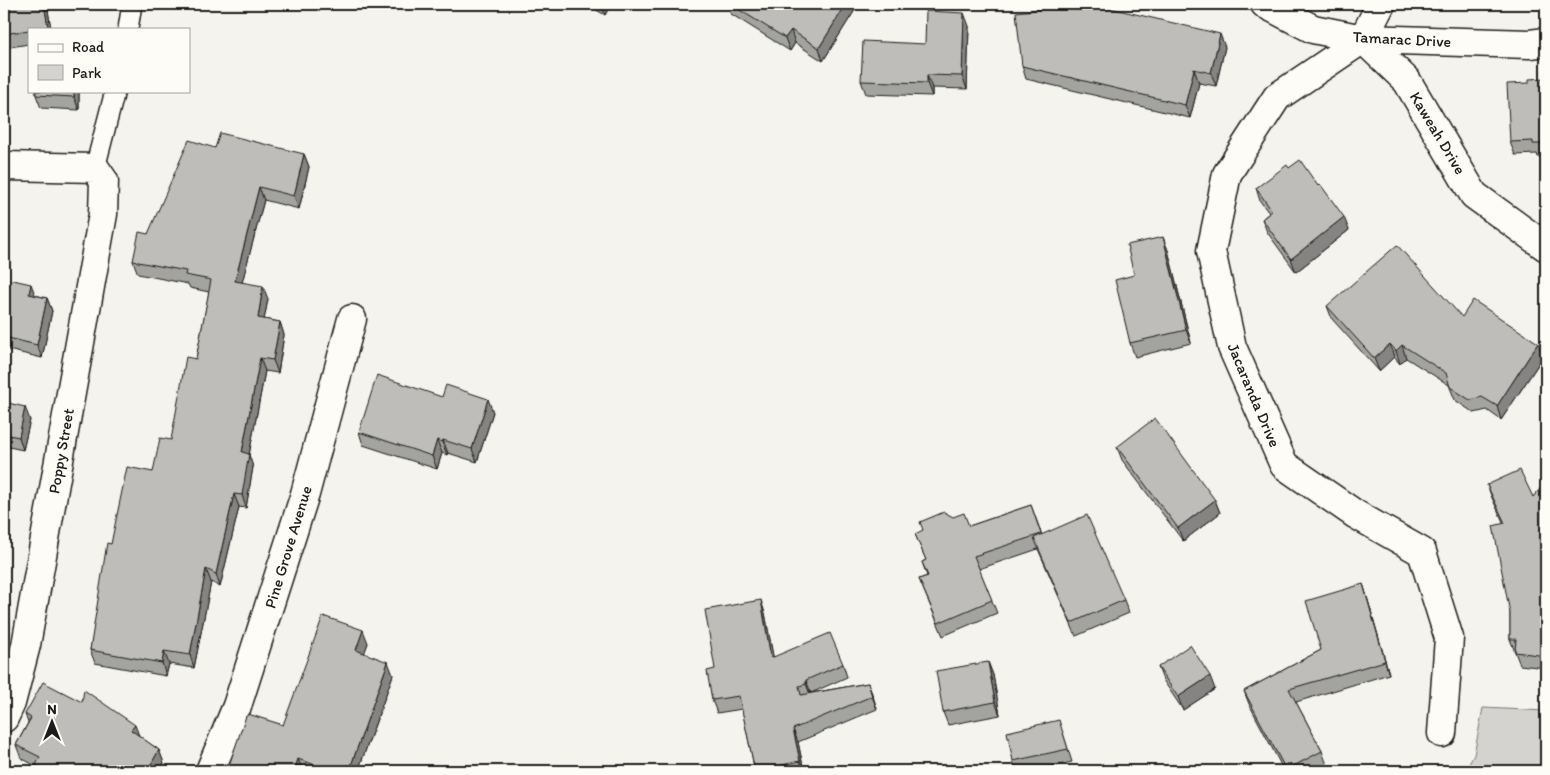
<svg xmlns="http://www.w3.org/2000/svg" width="1550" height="775" font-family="Itim,sans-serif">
  <rect width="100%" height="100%" fill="#f4f3ee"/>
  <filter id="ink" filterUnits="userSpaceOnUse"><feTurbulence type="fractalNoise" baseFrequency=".02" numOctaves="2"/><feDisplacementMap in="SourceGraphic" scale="10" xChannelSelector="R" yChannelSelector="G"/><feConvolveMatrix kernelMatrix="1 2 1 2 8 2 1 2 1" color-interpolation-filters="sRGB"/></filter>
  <g filter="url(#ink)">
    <path fill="#d4d3cf" stroke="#787876" d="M1483,708L1546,711V771H1465L1474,755Z"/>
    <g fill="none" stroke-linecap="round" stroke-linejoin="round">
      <defs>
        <g id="lane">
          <path d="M128,29L132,4"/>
          <path d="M95,168L115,91"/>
        </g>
        <g id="street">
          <path d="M1265,4L1313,29L1363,39L1530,44L1546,42"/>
          <path d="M1381,4L1363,39L1407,81L1474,195L1546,247"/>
          <path d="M1363,39L1277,97L1227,174L1211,251L1232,347L1284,465L1355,514L1422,552L1449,638L1442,733"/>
          <path d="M4,166L95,168L104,181L103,214L26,645L11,703L4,718"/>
          <path d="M210,771L237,706L305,494L352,319"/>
        </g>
      </defs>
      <use href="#lane" stroke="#1c1c1c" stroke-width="22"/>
      <use href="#street" stroke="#1c1c1c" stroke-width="31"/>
      <use href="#lane" stroke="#fdfcf7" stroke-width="19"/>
      <use href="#street" stroke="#fdfcf7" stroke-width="28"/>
    </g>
    <g fill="#a3a3a0" stroke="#1c1c1c">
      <path d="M4,4H47L51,29H29V44L4,48Z"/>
      <path d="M586,4H611L605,15Z"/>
      <path d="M727,4H853L855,10L823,61L795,43L790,51L731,14Z"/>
      <path d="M969,26L967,89L932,88V96L866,94L861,81L925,44Z"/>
      <path d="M1225,47L1216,86L1199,83L1190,118L1026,79L1022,66Z"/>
      <path d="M1546,78V157H1538L1537,154L1515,155L1510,142L1529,83Z"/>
      <path d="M36,91H79V110L41,108L36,95Z"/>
      <path d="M215,148L304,154L309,167L299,209L264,200L242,282L268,299L264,319L280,322L284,335L278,373L265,371L249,455L253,467L246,508L239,507L220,587L211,582L194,668L169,664L166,676L95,663L90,650L111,544L153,472L171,440L196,359L209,292L190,288L188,284L138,274L133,261L148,234Z"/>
      <path d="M1289,168L1318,186L1349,230L1296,272L1267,232L1262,219L1269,213L1260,201L1256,188Z"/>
      <path d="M1168,250L1191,343L1135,357L1130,343L1134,275Z"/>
      <path d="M4,278L35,295L47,298L52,311L42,358L4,349Z"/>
      <path d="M1327,306L1462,317L1543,357L1501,420L1487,410L1474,413L1455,400L1449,385L1406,358L1400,364L1394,357L1379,371L1332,319Z"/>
      <path d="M442,397L493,412L477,462L448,453L447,455L442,453L437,469L363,445L359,432Z"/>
      <path d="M4,402L30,420L23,450L4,446Z"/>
      <path d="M1117,447L1215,500L1220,513L1183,541L1122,460Z"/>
      <path d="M1546,482V668L1520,665L1510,639V613L1504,524L1492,498L1487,485L1533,497Z"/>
      <path d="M1031,505L1042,535L1124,600L1129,613L1076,636L1038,549L979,569L997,613L943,636L919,579L927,576L922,562L926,560L915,534L969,526Z"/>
      <path d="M1363,584L1367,597L1389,674L1296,702L1322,751L1327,765L1314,771H1284L1249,704L1244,691L1321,650Z"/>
      <path d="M765,613L773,657L843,664L847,677L811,693L868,683L877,709L798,742L804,771H755L742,709L717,713L712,700L715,669Z"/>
      <path d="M368,643L364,653L393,675L358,771H227L247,716L283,725Z"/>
      <path d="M988,662L993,675L1000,715L948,725L943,712Z"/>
      <path d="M1158,667L1215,689L1183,710L1163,680Z"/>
      <path d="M25,714L139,736L159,750L164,763L159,771H38L36,766L21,758L16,745L28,723Z"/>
      <path d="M1063,733L1072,762L1032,771H1016L1013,761Z"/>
    </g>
    <g fill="#858482" stroke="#1c1c1c">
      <path d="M44,4H47L51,29H49L48,27Z"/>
      <path d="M601,4H611L605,15Z"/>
      <path d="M846,4H853L855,10L823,61L819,48Z"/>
      <path d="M964,13L969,26L967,89L962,76Z"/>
      <path d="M791,30L795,43L790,51L785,38Z"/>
      <path d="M1220,34L1225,47L1216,86L1211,73Z"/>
      <path d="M1194,69L1199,83L1190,118L1185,105Z"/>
      <path d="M927,75L932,88V96L927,83Z"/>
      <path d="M74,91H79V110L74,97Z"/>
      <path d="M304,154L309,167L299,209L294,196Z"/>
      <path d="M259,187L264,200L239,294L235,281Z"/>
      <path d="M1344,217L1349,230L1296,272L1291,259Z"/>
      <path d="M1163,237L1168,250L1191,343L1186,330Z"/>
      <path d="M31,284L36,297L29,294Z"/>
      <path d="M263,286L268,299L262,331L258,318Z"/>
      <path d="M47,298L52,311L42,358L37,345Z"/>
      <path d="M280,322L284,335L278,373L273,360Z"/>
      <path d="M1538,343L1543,357L1501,420L1497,406Z"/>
      <path d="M1390,344L1394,357L1379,371L1374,358Z"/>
      <path d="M1402,345L1406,358L1400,364L1396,351Z"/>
      <path d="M260,358L265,371L249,455L253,467L246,508L242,495V452Z"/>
      <path d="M488,399L493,412L477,462L472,449Z"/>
      <path d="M25,407L30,420L23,450L19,437Z"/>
      <path d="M437,440L442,453L437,469L432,456Z"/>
      <path d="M443,440L448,453L447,455L442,442Z"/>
      <path d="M234,494L239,507L220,587L216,574Z"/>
      <path d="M1215,500L1220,513L1183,541L1178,528Z"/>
      <path d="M206,569L211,582L194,668L190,655Z"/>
      <path d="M1363,584L1367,597L1389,674L1385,661Z"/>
      <path d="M761,600L765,613L776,671L771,658Z"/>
      <path d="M363,630L368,643L361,663L356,650Z"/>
      <path d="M164,651L169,664L166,676L162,663Z"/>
      <path d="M388,662L393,675L358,771H349Z"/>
      <path d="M988,662L993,675L1000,715L995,702Z"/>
      <path d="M1210,676L1215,689L1183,710L1178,697Z"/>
      <path d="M806,680L811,693V697L806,684Z"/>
      <path d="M868,683L873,696L877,709L872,696Z"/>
      <path d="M135,725L140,738L131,730Z"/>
      <path d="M793,729L798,742L804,771L800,761Z"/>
      <path d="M159,750L164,763L159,771H147Z"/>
      <path d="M298,759L303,771H294Z"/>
    </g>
    <g fill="#bebdba" stroke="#1c1c1c">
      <path d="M4,4H44L48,27L37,29H29V30L4,34Z"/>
      <path d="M730,4H846L819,48L791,30L785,38Z"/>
      <path d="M1085,4H1093L1220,34L1211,73L1194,69L1185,105L1022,66L1016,12Z"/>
      <path d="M926,11L964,13L962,76L927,75V83L861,81L863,41L925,44Z"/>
      <path d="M1546,78V144H1533V141L1510,142L1507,84L1529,83V79Z"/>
      <path d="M36,91H74V97L36,95Z"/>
      <path d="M220,133L304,154L294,196L259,187L235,281L263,286L258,318L280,322L273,360L260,358L242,452L249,454L242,495L234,494L216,574L206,569L190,655L164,651L162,663L90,650L107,543L111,544L127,467L153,472L160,438L171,440L186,357L196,359L211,280L185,275L186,271L133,261L139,232L148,234L189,140L215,148Z"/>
      <path d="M1300,160L1318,186L1320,184L1344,217L1291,259L1262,219L1272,211L1256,188L1287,165L1289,168Z"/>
      <path d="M1163,237L1186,330L1130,343L1115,280L1134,275L1127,245Z"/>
      <path d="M1397,245L1462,317L1473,300L1538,343L1497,406L1482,397L1470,400L1450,387L1446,373L1402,345L1396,351L1390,344L1374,358L1327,306Z"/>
      <path d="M4,278L31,284L29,294L47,298L37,345L4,337Z"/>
      <path d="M377,375L442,397L446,385L488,399L472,449L443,440L442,442L437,440L432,456L359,432Z"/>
      <path d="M4,402L25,407L19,437L4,434Z"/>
      <path d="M1155,418L1215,500L1178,528L1117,447Z"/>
      <path d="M1520,470L1533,497L1546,482V656L1515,652L1516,639H1510V613L1493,526L1505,523L1487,485Z"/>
      <path d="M1031,505L1041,534L974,556L992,600L938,623L919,579L928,576L922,562L926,560L915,534L923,530L920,522L944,512L953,517L964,513L969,526Z"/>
      <path d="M1087,515L1124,600L1071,623L1034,538Z"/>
      <path d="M1363,584L1385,661L1289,689L1322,751L1286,770L1244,691L1321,650L1306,601Z"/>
      <path d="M761,600L771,658L830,633L843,664L806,680V684L799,686L801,695L868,683L872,696L793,729L800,761L755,771L739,696L712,700L707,671L715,669L705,610Z"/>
      <path d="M323,616L363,630L356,650L388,662L349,771H333L298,759L294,771H227L246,716H247L248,714L283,725Z"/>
      <path d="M1190,645L1210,676L1178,697L1158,667Z"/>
      <path d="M988,662L995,702L943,712L936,671Z"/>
      <path d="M43,682L82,702L84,690L135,725L131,730L159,750L147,771H47L36,765L40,757L16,745L31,718L25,714Z"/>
      <path d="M1059,720L1068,749L1013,761L1007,732Z"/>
    </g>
  </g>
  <g text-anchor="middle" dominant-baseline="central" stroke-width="4" stroke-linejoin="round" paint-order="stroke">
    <g font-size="16" fill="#1c1c1c" stroke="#fdfcf7">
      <text transform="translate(1402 39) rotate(3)">Tamarac Drive</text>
      <text transform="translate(1438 133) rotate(59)">Kaweah Drive</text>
      <text transform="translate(1254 395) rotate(67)">Jacaranda Drive</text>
      <text transform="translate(61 451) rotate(-80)">Poppy Street</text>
      <text transform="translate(288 547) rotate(-73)">Pine Grove Avenue</text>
    </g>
  </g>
  <rect width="1550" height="775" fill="none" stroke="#fdfcf7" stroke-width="20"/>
  <rect x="10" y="10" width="1530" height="755" fill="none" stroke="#1c1c1c" stroke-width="2" filter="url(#ink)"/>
  <rect x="28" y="28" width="162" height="65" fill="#fdfcf7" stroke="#a3a29f"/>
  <rect x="38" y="44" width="25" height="8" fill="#fdfcf7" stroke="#a3a29f"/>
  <text x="72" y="52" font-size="15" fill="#1c1c1c">Road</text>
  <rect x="38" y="65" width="25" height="15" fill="#d4d3cf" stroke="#a3a29f"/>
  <text x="72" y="78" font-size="15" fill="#1c1c1c">Park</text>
  <g transform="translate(52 722)" stroke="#fdfcf7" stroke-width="4" paint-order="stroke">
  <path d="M0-4L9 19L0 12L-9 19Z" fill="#1c1c1c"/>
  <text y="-8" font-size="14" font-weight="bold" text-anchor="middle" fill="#1c1c1c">N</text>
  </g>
</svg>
